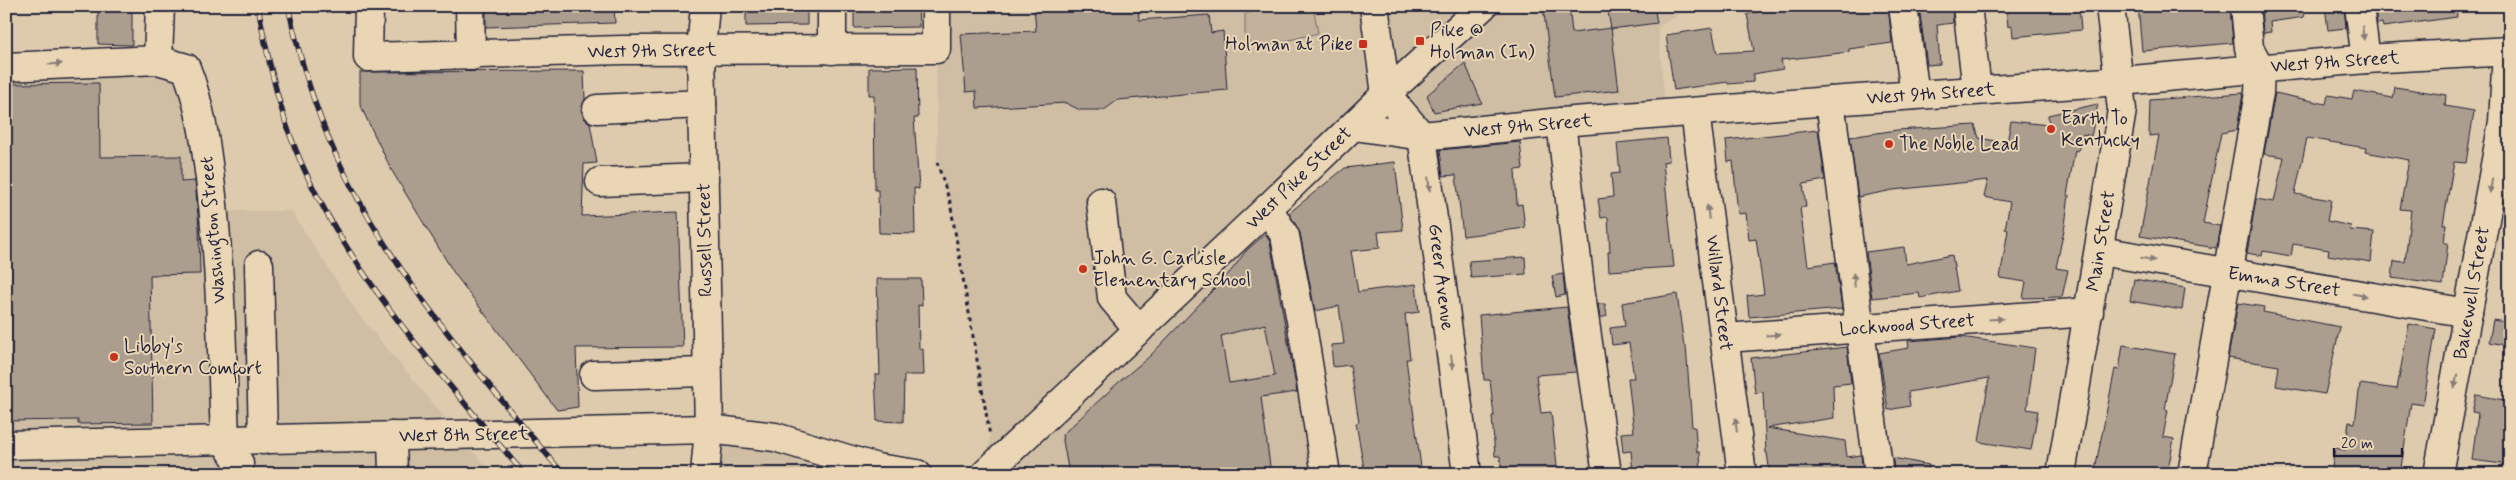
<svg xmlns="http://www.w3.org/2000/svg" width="2516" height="480" font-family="Mynerve,sans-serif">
  <rect width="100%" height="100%" fill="#decbad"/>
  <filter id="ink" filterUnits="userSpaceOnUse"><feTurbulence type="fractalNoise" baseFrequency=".02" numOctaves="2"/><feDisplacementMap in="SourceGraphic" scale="10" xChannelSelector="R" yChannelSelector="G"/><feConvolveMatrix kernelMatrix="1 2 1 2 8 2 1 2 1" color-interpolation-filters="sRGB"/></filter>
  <g filter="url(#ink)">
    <g fill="#cfbea4">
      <path d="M936,6H1694L1658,27L1666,114L1354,126L1268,208L1326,474H985L990,437L950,202L937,162Z"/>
      <path d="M6,67L186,68L214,211H291L359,315L492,474H6Z"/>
      <path d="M709,429L917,474H705Z"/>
    </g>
    <path fill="#c2b29c" stroke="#726a6c" d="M1263,6H1313L1318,33L1257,48L1245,37V14L1260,10Z"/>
    <g fill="#ac9e8f" stroke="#22223b" fill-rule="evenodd">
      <path d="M98,6H132V45L98,44Z"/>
      <path d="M486,6H614L615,23L486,27Z"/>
      <path d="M746,6H807V25L746,26Z"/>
      <path d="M854,6H918L919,27L854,28Z"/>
      <path d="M1034,6H1138L1139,20L1209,15L1211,33L1223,31L1227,90L1118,100L1104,110H1080L1066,103L977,108L976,91L966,92L961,34L1036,31Z"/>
      <path d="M1543,6H1569L1572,33L1611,28L1619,90L1555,97Z"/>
      <path d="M1607,6H1654L1657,23L1611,29Z"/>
      <path d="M1786,6H1888L1892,43L1849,49V52L1781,60L1783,69L1753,74V82L1728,84L1727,82L1674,90L1666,35L1712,28L1717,53L1754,51L1747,14Z"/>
      <path d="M1919,6H1952L1953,23L1937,25L1940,64L1927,65Z"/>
      <path d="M2006,6H2079L2081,30L2013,37L2012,26L2008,27Z"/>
      <path d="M2138,6H2230L2233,43L2142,51Z"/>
      <path d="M2261,6H2303L2304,17L2270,22L2271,32L2263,33Z"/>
      <path d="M2325,6H2344L2346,28L2328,30Z"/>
      <path d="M2375,6H2456L2457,17L2383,27L2382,23L2377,24Z"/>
      <path d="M1465,63L1482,103L1434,112L1427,95Z"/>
      <path d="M917,67L918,118H914L919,189L914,188L915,234L879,233L878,190H875L874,95H869V68Z"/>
      <path d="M584,71L585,99L581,110L584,118L590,123L597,163L584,164L582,216L678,212L683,347L576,348L578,407L557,410L454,273L392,171L360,105V72Z"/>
      <path d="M99,83L100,157L181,156V182L195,181L199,228L200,274L150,275L153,423L78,424V420L6,421V296H8L6,84Z"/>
      <path d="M2395,87L2446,95L2445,106L2474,111L2466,163L2454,162L2443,224H2446L2444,243H2448L2443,285L2392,278L2394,261L2405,262L2411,210L2400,209L2409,160L2365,152L2366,148L2307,138L2295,194L2331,200L2327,221L2351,226L2350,230L2374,232L2371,262L2328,255L2329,250L2293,244L2291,256L2263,251L2262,256L2247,253L2256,199L2274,202L2284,157L2264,154L2275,93L2326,104L2328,95L2352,99L2354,91L2393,98Z"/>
      <path d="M2243,93L2237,130L2221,133L2203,223L2220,226L2216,248L2140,236L2159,135L2149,136L2150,100Z"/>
      <path d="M2098,104L2091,136L2083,134L2078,151L2075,150L2067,195H2069L2065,225L2056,268L2068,270L2062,297L2023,298L2026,282L2000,278L2008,230L2005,229L2010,202L1984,197L1988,180L1893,190L1858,197L1850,137L1897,130L1975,125L1979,138L2007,143L2011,121L2049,125L2048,115Z"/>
      <path d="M1818,130L1825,180L1803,184L1806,207L1800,208L1808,266L1835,262L1842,309L1749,317L1747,296L1764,294L1756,239L1749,240L1746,213L1738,214L1733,161L1728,162L1726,140Z"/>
      <path d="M1667,138L1669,161L1663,162L1674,267L1609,271L1608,252H1610L1608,217L1601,218L1598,199L1613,197L1611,174L1620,173L1617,143Z"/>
      <path d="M1520,142L1523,169L1515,170L1517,205L1522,204L1525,228L1463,236L1456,175L1443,176L1440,150Z"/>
      <path d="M1395,162L1403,230L1378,232L1380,248L1351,251L1358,292L1416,284L1419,312L1405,314L1410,359H1406L1422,474H1365L1356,423L1359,422L1350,365L1333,367L1331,345L1344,344L1339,306L1315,311L1300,233L1289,213L1345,168Z"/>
      <path d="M1265,234L1270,242L1297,392L1261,397L1271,474H1069L1062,435L1120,381L1150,356L1231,271L1246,251ZM1265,324L1275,376L1229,383L1221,336Z"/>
      <path d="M1904,247L1906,264L1952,255L1958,291L1920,298L1919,293L1872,298L1866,252Z"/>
      <path d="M1525,257L1526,274L1471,278L1469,261Z"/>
      <path d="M1563,274L1565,295L1556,297L1552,276Z"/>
      <path d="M877,279H921L922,306L918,305L919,349H923L924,375H904L903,422L877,421L875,375H880Z"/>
      <path d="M2134,279L2185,288L2182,310L2130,301Z"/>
      <path d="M1677,294L1684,346H1686L1692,427H1695L1697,452H1700L1701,474H1633L1631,451L1623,452L1621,433L1634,432L1628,378H1634L1629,343L1612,345L1610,328L1625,326L1622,303Z"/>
      <path d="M2238,303L2264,307L2263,312L2340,327L2325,394L2276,386L2279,366L2228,358Z"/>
      <path d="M1598,304H1605L1607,316L1600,318Z"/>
      <path d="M1567,307L1576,372L1536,375L1541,413L1551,412L1558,474H1502L1500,456H1495L1492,416H1494L1490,380H1484L1479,315Z"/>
      <path d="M2493,320L2510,323V346L2489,342Z"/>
      <path d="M2409,324L2436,329L2423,405L2411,403L2400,474H2331L2335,448L2345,450L2349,422L2355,423L2360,384L2397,389Z"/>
      <path d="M1961,337L2035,348L2027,409L2038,411L2031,450L1979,442L1989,378L1908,392L1910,406L1888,410L1879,353L1909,348L1908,341Z"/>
      <path d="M2123,345L2175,354L2165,409L2168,410L2163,437L2174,439L2167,474H2094L2115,369L2119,370Z"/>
      <path d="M1847,347L1851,383L1833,385L1834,418L1767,428L1845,441L1847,457L1861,455L1863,474H1770L1767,453H1766L1763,392L1755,393L1751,358Z"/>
      <path d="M2476,395L2510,401V465L2472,460L2478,413L2472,412Z"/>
      <path d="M1893,458L1929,465L1928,474H1894Z"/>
    </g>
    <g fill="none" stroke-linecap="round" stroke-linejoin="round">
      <defs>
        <g id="minor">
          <path d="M369,6L368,57L623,50L936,49V6"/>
          <path d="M470,6L471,56"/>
          <path d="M832,6V50"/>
          <path d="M1374,6L1386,94L1422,136L1467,474"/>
          <path d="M1903,6L1915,95"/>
          <path d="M1967,6L1977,90"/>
          <path d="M2359,6L2366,59"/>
          <path d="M158,60L160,6"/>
          <path d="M6,67L158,60L186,68C201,106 206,146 211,187C221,271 222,356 225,441L239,463V474"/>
          <path d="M1830,101L1879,474"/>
          <path d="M597,109L702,104"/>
          <path d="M1695,112L1742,474"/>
          <path d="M1561,122L1581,295L1607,474"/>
          <path d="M1354,126L1422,136L1561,122L1830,101L2121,81L2366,59L2510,51"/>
          <path d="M600,182L704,178"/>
          <path d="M1101,202L1112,298L1139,330"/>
          <path d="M1268,208L1285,236L1302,326L1326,474"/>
          <path d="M2100,251L2468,313"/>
          <path d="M259,265L263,440"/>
          <path d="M1725,338L2089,312"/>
          <path d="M594,375L707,372"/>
          <path d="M392,436L393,474"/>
          <path d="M6,445L709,429L775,437L877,468L917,474"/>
          <path d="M705,474L709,429L701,50L705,6"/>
          <path d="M2192,474L2259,93L2260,68L2249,48L2245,6"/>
          <path d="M2438,474L2503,122L2507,51"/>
        </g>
        <g id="major">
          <path d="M985,474L1268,208L1386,94L1483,6"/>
          <path d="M2061,474L2122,110L2110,6"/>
        </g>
      </defs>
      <use href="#minor" stroke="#22223b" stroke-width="31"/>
      <use href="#major" stroke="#22223b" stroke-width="31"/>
      <path stroke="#22223b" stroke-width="3" stroke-dasharray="4 4" stroke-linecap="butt" d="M937,162L950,202L990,436"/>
      <use href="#minor" stroke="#ead6b4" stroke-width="28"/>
      <use href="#major" stroke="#ead6b4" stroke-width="28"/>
      <defs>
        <g id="rail">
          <path d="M258,6C266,50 275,93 290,135C336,260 439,372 524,474"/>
          <path d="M288,6C301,65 319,124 347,178C403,288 485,380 563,474"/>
        </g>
      </defs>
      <use href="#rail" stroke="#22223b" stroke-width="5.5"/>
      <use href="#rail" stroke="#ead6b4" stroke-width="4" stroke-dasharray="11" stroke-linecap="butt"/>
    </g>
    <defs><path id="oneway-solid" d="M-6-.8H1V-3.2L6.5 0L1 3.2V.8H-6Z" transform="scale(1.25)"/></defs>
    <g fill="#867c78">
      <use href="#oneway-solid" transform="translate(2363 33) rotate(83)"/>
      <use href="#oneway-solid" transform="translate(55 64) rotate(-3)"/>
      <use href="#oneway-solid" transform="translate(1429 184) rotate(83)"/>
      <use href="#oneway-solid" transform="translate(2491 186) rotate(100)"/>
      <use href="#oneway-solid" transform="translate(1708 212) rotate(-97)"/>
      <use href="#oneway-solid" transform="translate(2148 259) rotate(10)"/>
      <use href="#oneway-solid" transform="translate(1854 280) rotate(-97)"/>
      <use href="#oneway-solid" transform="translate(2360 295) rotate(9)"/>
      <use href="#oneway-solid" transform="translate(1996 319) rotate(-4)"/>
      <use href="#oneway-solid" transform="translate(1773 335) rotate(-4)"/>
      <use href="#oneway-solid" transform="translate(1452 362) rotate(83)"/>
      <use href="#oneway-solid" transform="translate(2456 381) rotate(101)"/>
      <use href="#oneway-solid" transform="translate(1736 425) rotate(-97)"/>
    </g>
  </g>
  <g fill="#c8321e" stroke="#ead6b4" stroke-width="2">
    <rect x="1415" y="36" width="10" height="10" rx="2.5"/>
    <rect x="1358" y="39" width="10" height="10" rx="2.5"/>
    <circle cx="2051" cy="129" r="5"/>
    <circle cx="1889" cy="144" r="5"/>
    <circle cx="1083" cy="269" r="5"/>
    <circle cx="114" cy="357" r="5"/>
  </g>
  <g text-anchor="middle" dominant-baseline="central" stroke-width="4" stroke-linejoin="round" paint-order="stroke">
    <g font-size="19" fill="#22223b" stroke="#ead6b4" text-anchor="start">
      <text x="1430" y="30">Pike @<tspan x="1430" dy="22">Holman (In)</tspan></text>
      <text x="1353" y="44" text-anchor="end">Holman at Pike</text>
      <text x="2061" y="118">Earth To<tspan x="2061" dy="22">Kentucky</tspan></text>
      <text x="1899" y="144">The Noble Lead</text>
      <text x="1093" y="258">John G. Carlisle<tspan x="1093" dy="22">Elementary School</tspan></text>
      <text x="124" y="346">Libby's<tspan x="124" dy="22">Southern Comfort</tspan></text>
    </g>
    <g font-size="19" fill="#22223b" stroke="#ead6b4">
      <text transform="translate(652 51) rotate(-1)">West 9th Street</text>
      <text transform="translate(2335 62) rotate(-4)">West 9th Street</text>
      <text transform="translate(1931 94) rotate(-4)">West 9th Street</text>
      <text transform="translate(1528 126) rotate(-5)">West 9th Street</text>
      <text transform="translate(1299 178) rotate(-44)">West Pike Street</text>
      <text transform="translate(213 230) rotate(-95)">Washington Street</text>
      <text transform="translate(705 240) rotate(-91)">Russell Street</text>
      <text transform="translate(2101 241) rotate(-81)">Main Street</text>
      <text transform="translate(1441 277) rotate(83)">Greer Avenue</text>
      <text transform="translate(2284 282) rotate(9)">Emma Street</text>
      <text transform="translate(1719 293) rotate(83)">Willard Street</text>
      <text transform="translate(2472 293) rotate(-80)">Bakewell Street</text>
      <text transform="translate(1907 325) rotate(-4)">Lockwood Street</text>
      <text transform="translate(464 435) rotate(-1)">West 8th Street</text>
    </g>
  </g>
  <rect width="2516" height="480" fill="none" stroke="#ead6b4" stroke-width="25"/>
  <rect x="12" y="12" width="2491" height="455" fill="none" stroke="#22223b" stroke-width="2" filter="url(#ink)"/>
  <path d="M2334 448v8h68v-8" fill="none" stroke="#22223b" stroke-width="2.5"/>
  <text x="2341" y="448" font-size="15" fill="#22223b" stroke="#ead6b4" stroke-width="4" paint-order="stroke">20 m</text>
</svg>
